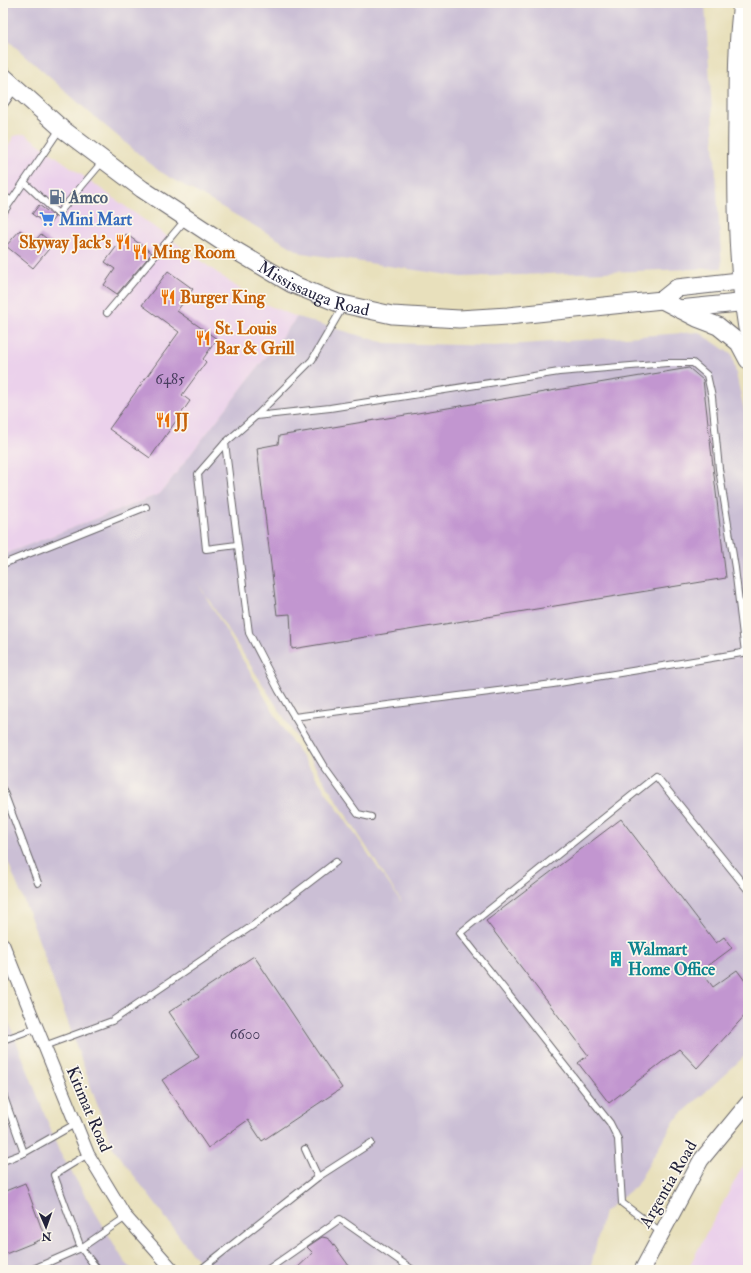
<svg xmlns="http://www.w3.org/2000/svg" width="751" height="1273" font-family="'IM FELL Double Pica',serif">
  <rect width="100%" height="100%" fill="#fbf7ec"/>
  <filter id="ink" filterUnits="userSpaceOnUse"><feTurbulence type="fractalNoise" baseFrequency=".025" numOctaves="2"/><feDisplacementMap in="SourceGraphic" scale="8" xChannelSelector="R" yChannelSelector="G"/><feConvolveMatrix kernelMatrix="1 2 1 2 8 2 1 2 1" color-interpolation-filters="sRGB"/></filter>
  <filter id="wash" filterUnits="userSpaceOnUse"><feTurbulence type="fractalNoise" baseFrequency=".012" numOctaves="4" result="noise"/><feDisplacementMap in="SourceGraphic" scale="16" xChannelSelector="R" yChannelSelector="G"/><feGaussianBlur stdDeviation="0.9" result="paint"/><feColorMatrix in="noise" values="0 0 0 0 0 0 0 0 0 0 0 0 0 0 0 0 0 1.4 0 .05"/><feComposite in="paint" operator="in"/></filter>
  <g filter="url(#wash)">
    <rect width="100%" height="100%" fill="#e8e0bc"/>
    <g fill="#ebd1eb">
      <path d="M25,134L255,300L297,317L160,494L3,555V155L14,136Z"/>
      <path d="M748,1156V1270H687Z"/>
    </g>
    <g fill="#cbbfd5" fill-rule="evenodd">
      <path d="M3,3H705L722,268L462,277L302,253L159,171L90,113L3,36Z"/>
      <path d="M297,317L385,343L495,346L699,332L732,355L748,429V1053L675,1120L636,1186L604,1212L590,1270H209L194,1256L112,1146L30,916L3,850V555L160,494ZM196,580L401,901V902L284,730Z"/>
      <path d="M3,1007L59,1151L124,1261L133,1270H3Z"/>
    </g>
    <g id="blocks">
      <g fill="#c296d0">
        <path d="M39,205L55,217L48,226L32,214Z"/>
        <path d="M20,230L34,242L41,234L53,244L33,268L6,246Z"/>
        <path d="M126,234L152,253L117,294L104,285L115,269L105,262Z"/>
        <path d="M168,271L193,289L177,311L217,339L203,359L206,362L182,395L190,401L150,458L109,429L179,332L142,305Z"/>
        <path d="M689,368L703,380L726,578L292,649L290,614L277,615L257,448L278,444L279,436Z"/>
        <path d="M621,819L716,943L724,937L732,948L701,971L713,987L737,970L748,985V1012L697,1068L679,1049L609,1103L578,1063L588,1055L486,921Z"/>
        <path d="M254,956L342,1088L262,1141L248,1120L208,1148L162,1080L199,1056L169,1012Z"/>
        <path d="M25,1183L45,1238L3,1255V1192Z"/>
        <path d="M322,1237L327,1238L331,1241L352,1270H295L313,1253L307,1247Z"/>
      </g>
    </g>
  </g>
  <g filter="url(#ink)">
    <use href="#blocks" fill-opacity="0" stroke="#676468" stroke-width="1"/>
    <g fill="none" stroke-linecap="round" stroke-linejoin="round">
      <defs>
        <g id="service">
          <path d="M24,182L58,214L103,161"/>
          <path d="M3,195L11,201"/>
          <path d="M3,213L60,129"/>
          <path d="M344,305L312,360L256,416L225,443L249,633L279,691L324,767L358,814L371,817"/>
          <path d="M107,313L186,219"/>
          <path d="M256,416L330,408L559,372L667,363H693L707,375L712,397L719,469L735,568L745,653"/>
          <path d="M225,443L198,474L206,549L237,545"/>
          <path d="M3,564L146,507"/>
          <path d="M294,717L553,684L748,652"/>
          <path d="M3,790L38,883"/>
          <path d="M3,1040L36,1028"/>
          <path d="M44,1046L112,1021L255,924L336,862"/>
          <path d="M3,1094L24,1153L75,1124"/>
          <path d="M305,1149L318,1177"/>
          <path d="M88,1154L54,1175L81,1248L98,1270"/>
          <path d="M3,1161L24,1153"/>
          <path d="M662,1233L622,1203L618,1139L610,1123L460,933L656,776L748,890"/>
          <path d="M31,1270L81,1248L126,1217"/>
          <path d="M200,1270L318,1177L371,1143"/>
          <path d="M267,1270L340,1219L413,1270"/>
        </g>
        <g id="minor">
          <path d="M3,101L13,86"/>
          <path d="M3,944L88,1154L126,1217L173,1270"/>
        </g>
        <path id="tertiary" d="M642,1270L701,1160L748,1103"/>
        <g id="secondary">
          <path id="s1" d="M3,76L61,128L142,189L233,249L292,284L338,303L392,315L459,319L508,316L662,300L677,288L748,280"/>
          <path d="M662,300L697,318L718,326L739,343L748,360"/>
          <path d="M679,309L748,302"/>
        </g>
        <path id="primary" d="M743,3C738,41 738,80 738,118C737,188 737,259 748,328"/>
      </defs>
      <use href="#service" stroke="#676468" stroke-width="8"/>
      <use href="#minor" stroke="#676468" stroke-width="14"/>
      <use href="#tertiary" stroke="#676468" stroke-width="17"/>
      <use href="#secondary" stroke="#676468" stroke-width="19"/>
      <use href="#primary" stroke="#676468" stroke-width="21"/>
      <use href="#service" stroke="#fff" stroke-width="6"/>
      <use href="#minor" stroke="#fff" stroke-width="12"/>
      <use href="#tertiary" stroke="#fff" stroke-width="15"/>
      <use href="#secondary" stroke="#fff" stroke-width="17"/>
      <use href="#primary" stroke="#fff" stroke-width="19"/>
    </g>
  </g>
  <defs>
    <symbol id="fuel-bare" viewBox="-9 -9 18 18"><path d="M-5.5-6h7V0h2V4h1.3V-2.5L3-4.5l.8-.8L6-3V5H2.5V1h-1V6h-7ZM-4.2-4.7v3.2H.2V-4.7Z" fill="#5c6f8a" stroke="#fbf7ec" stroke-width="2.5" paint-order="stroke"/></symbol>
    <symbol id="supermarket-bare" viewBox="-9 -9 18 18"><path d="M-6-5.5h2.5l.6 2H6L4.5 2H-2.5L-4.4-4H-6ZM-1.5 3.2a1.3 1.3 0 1 0 .1 0ZM3 3.2a1.3 1.3 0 1 0 .1 0Z" fill="#3f7fe0" stroke="#fbf7ec" stroke-width="2.5" paint-order="stroke"/></symbol>
    <symbol id="restaurant-bare" viewBox="-9 -9 18 18"><path d="M-5-6h1v4h1v-4h1v4h1v-4h1v5L-1.5 .5V6h-2V.5L-5-1ZM5-6V6H3V1.5H1.5Q1.5-4 5-6Z" fill="#e8710a" stroke="#fbf7ec" stroke-width="2.5" paint-order="stroke"/></symbol>
    <symbol id="building-bare" viewBox="-9 -9 18 18"><path d="M-4-6H4V6H1V3H-1V6H-4ZM-2.5-4.3h1.7v1.8h-1.7ZM.8-4.3h1.7v1.8H.8ZM-2.5-1h1.7V.8h-1.7ZM.8-1h1.7V.8H.8Z" fill="#0f9aa8" stroke="#fbf7ec" stroke-width="2.5" paint-order="stroke"/></symbol>
  </defs>
  <g fill-rule="evenodd">
    <use href="#fuel-bare" x="46" y="186" width="22" height="22"/>
    <use href="#supermarket-bare" x="36" y="208" width="22" height="22"/>
    <use href="#restaurant-bare" x="112" y="231" width="22" height="22"/>
    <use href="#restaurant-bare" x="129" y="241" width="22" height="22"/>
    <use href="#restaurant-bare" x="157" y="286" width="22" height="22"/>
    <use href="#restaurant-bare" x="192" y="327" width="22" height="22"/>
    <use href="#restaurant-bare" x="152" y="409" width="22" height="22"/>
    <use href="#building-bare" x="605" y="948" width="22" height="22"/>
  </g>
  <g text-anchor="middle" dominant-baseline="central" stroke-width="3.5" stroke-linejoin="round" paint-order="stroke">
    <g font-size="15" fill="#4a3f60">
      <text x="170" y="379">6485</text>
      <text x="245" y="1034">6600</text>
    </g>
    <g font-size="17" font-weight="bold" fill="#4e5e75" stroke="#fbf7ec" text-anchor="start">
      <text x="69" y="197">Amco</text>
    </g>
    <g font-size="17" font-weight="bold" fill="#366cbe" stroke="#fbf7ec" text-anchor="start">
      <text x="59" y="219">Mini Mart</text>
    </g>
    <g font-size="17" font-weight="bold" fill="#c56008" stroke="#fbf7ec" text-anchor="start">
      <text x="111" y="242" text-anchor="end">Skyway Jack's</text>
      <text x="152" y="252">Ming Room</text>
      <text x="180" y="297">Burger King</text>
      <text x="215" y="328">St. Louis<tspan x="215" dy="20">Bar &amp; Grill</tspan></text>
      <text x="175" y="420">JJ</text>
    </g>
    <g font-size="17" fill="#22223b" stroke="#fbf7ec">
      <text stroke="none"><textPath href="#s1" startOffset="379">Mississauga Road</textPath></text>
      <text transform="translate(89 1109) rotate(67)">Kitimat Road</text>
      <text transform="translate(668 1184) rotate(-60)">Argentia Road</text>
    </g>
    <g font-size="17" font-weight="bold" fill="#0d838f" stroke="#fbf7ec" text-anchor="start">
      <text x="628" y="949">Walmart<tspan x="628" dy="20">Home Office</tspan></text>
    </g>
  </g>
  <rect width="751" height="1273" fill="none" stroke="#fbf7ec" stroke-width="16"/>
  <g transform="translate(46 1227) rotate(178)" stroke="#fbf7ec" stroke-width="3" paint-order="stroke">
  <path d="M0-3L7 15L0 10L-7 15Z" fill="#22223b"/>
  <text y="-6" font-size="11" font-weight="bold" text-anchor="middle" fill="#22223b">N</text>
  </g>
</svg>
